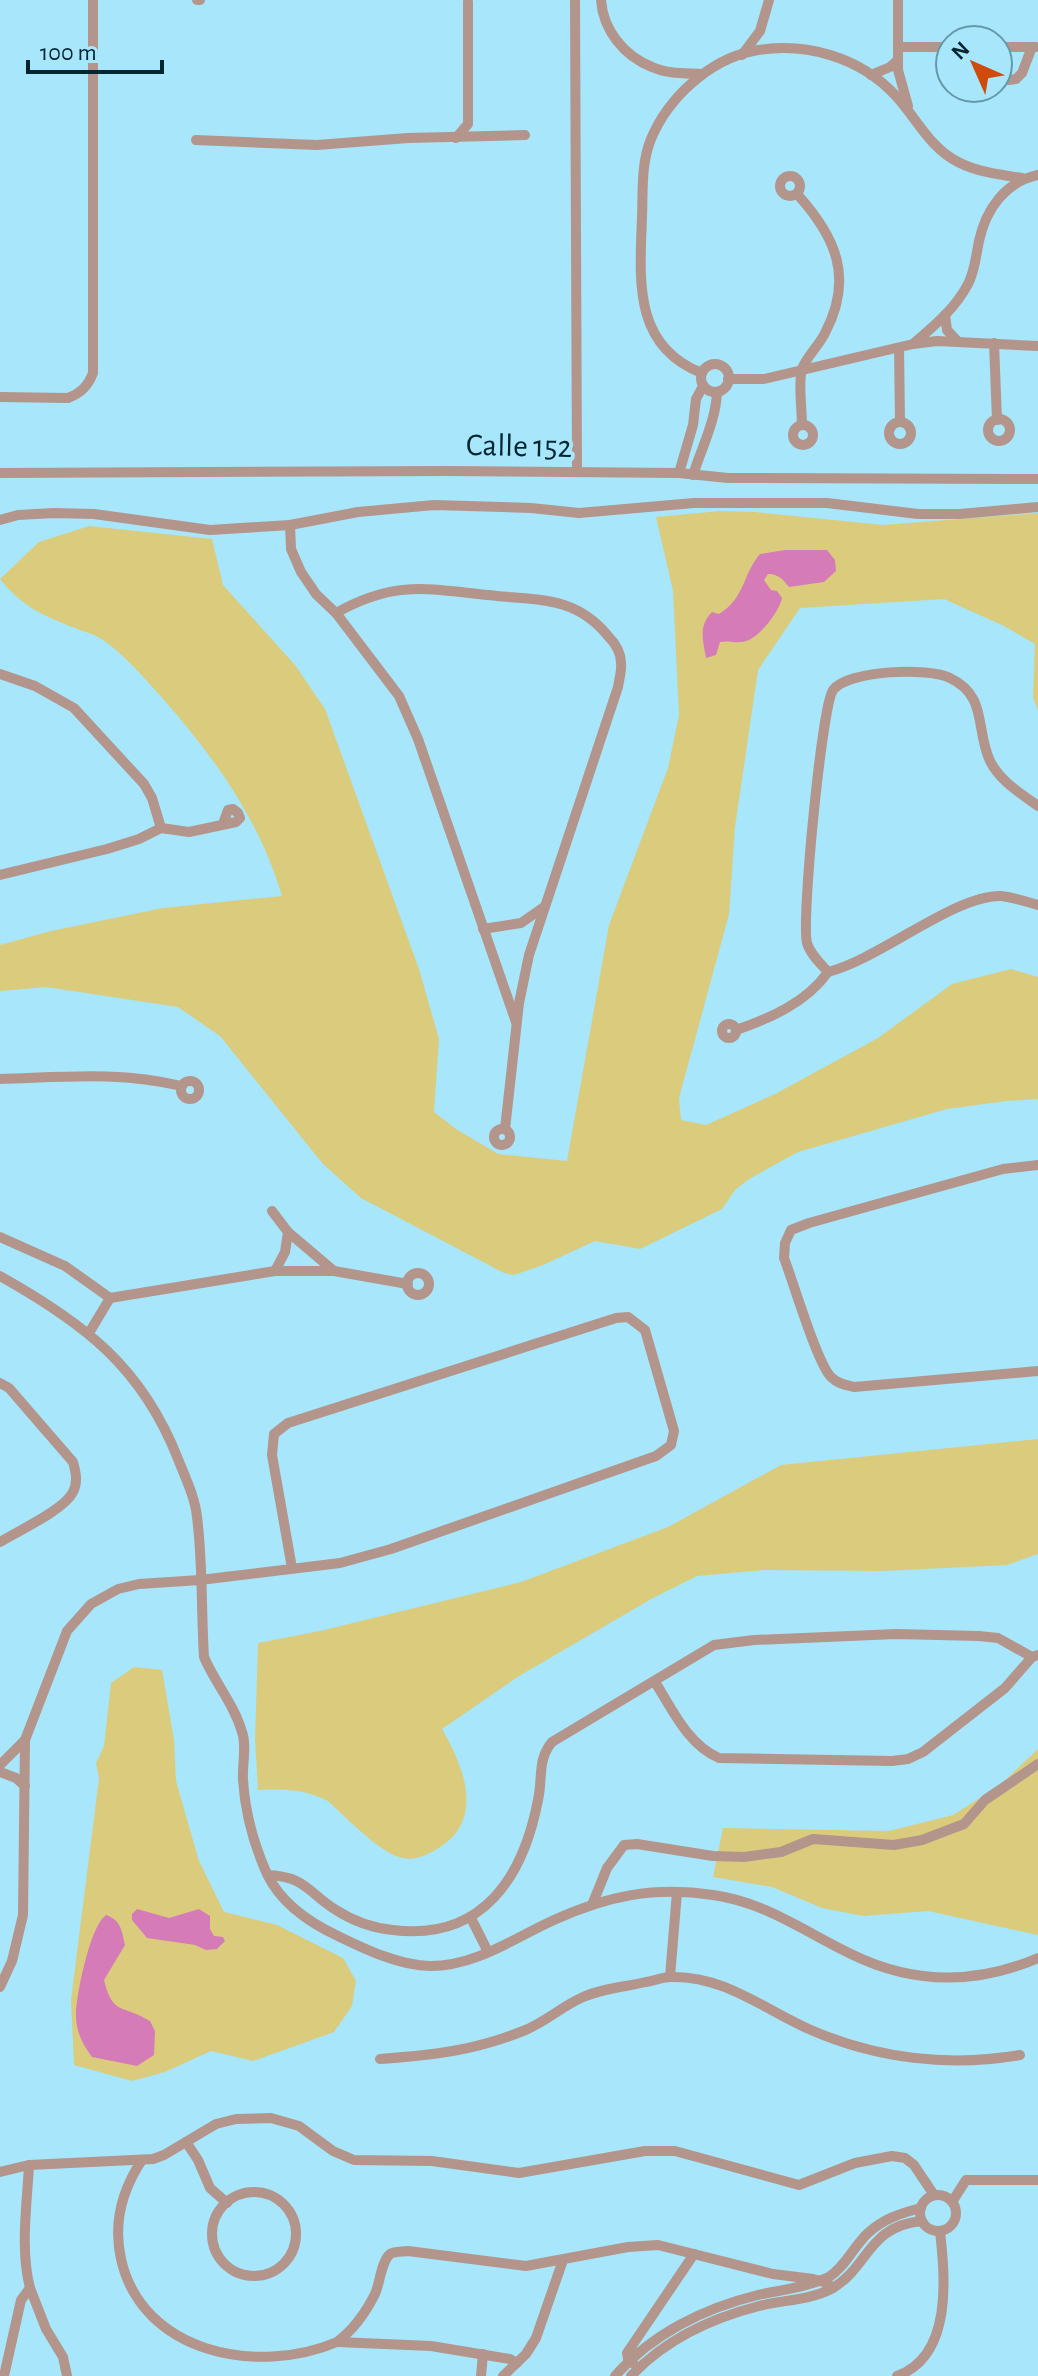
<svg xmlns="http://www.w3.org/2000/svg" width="1038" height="2376" font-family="'Alegreya Sans',sans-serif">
  <rect width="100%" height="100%" fill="#a7e6fb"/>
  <g fill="#dacc7c">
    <path d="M720,511L755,512L883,525L1038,513V711L1033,697L1035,644L1004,626L944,599L800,608L758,670L735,827L729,914L679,1098L681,1120L706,1125L775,1094L878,1038L952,984L1011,969L1038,977V1099L1006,1101L947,1109L798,1152L749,1179L735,1190L722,1209L640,1249L595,1241L543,1265L514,1275L504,1273L361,1198L323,1164L220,1036L178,1007L46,987L0,991V945L51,931L163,908L282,896C260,821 215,758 164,700C145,679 126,656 103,640C95,634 84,632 75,628C45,617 20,605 0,579L39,542L89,526L212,539L223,585L295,665L325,709L419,969L439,1039L434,1112L456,1129L498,1154L567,1161L609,925L668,768L679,715L673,591L656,517Z"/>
    <path d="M1038,1439V1554L1007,1565L883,1571L764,1570L697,1576L653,1598L519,1676L442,1729C464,1767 486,1821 437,1849C424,1857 410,1862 396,1856C377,1849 344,1816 328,1801C304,1789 285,1789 258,1790L255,1740L258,1643L320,1631L521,1582L668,1527L781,1465Z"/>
    <path d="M134,1667L162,1670L174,1740L176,1781L199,1861L224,1912L277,1925L343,1958L356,1981L352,2006L334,2032L253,2061L211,2051L165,2072L132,2081L74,2065L71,2000L99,1778L96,1763L104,1746L111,1683Z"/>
    <path d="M1038,1749V1935L928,1911L863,1916L822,1908L772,1887L713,1877L723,1828L889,1831L953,1815L999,1786Z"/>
  </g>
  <g fill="#d57cb8">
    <path d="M785,550H827L835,560L836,571L824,582L789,587C784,580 777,573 768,574L764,580L771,590L777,591L782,598C779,612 760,637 746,641C737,644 729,640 720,642L716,655L706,658C703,640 698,626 712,612L719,614C746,597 742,575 760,554Z"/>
    <path d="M137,1909L169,1918L199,1909L210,1916V1929L214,1936L223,1937L225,1941L217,1949L206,1950L195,1945L147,1938L132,1920V1914Z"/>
    <path d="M106,1915C121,1920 122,1931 125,1945L104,1980C113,2016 122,2004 150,2021L155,2031L154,2055L137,2066L92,2057C83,2045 76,2032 76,2016C76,1996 90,1926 106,1915Z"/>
  </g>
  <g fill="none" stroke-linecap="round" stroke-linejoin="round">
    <g stroke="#b3958b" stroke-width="10">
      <path d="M197,0H200"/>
      <path d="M575,0L577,472"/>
      <path d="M601,0C603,30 624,56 652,67C667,74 686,73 702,74"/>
      <path d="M898,0V70L908,106"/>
      <path d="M898,47H950"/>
      <path d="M998,47H1036"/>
      <path d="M742,55L760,31L769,0"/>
      <path d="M998,65L1003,76L1009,80L1016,79L1022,73L1032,47"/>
      <path d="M871,75L890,67L898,60"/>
      <path d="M456,138L468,124V2"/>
      <path d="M196,140L317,145L408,138L525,135"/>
      <circle cx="790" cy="186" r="10"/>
      <path d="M797,194C836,237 854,278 825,333C820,344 805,359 802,369C798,381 802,411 802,425"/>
      <path d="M945,315L947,330L958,342"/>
      <path d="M994,343L997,420"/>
      <path d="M913,344C934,326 955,309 968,284C975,271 976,255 979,241C986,209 1005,182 1038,175"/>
      <path d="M899,348L900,422"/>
      <circle cx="715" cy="378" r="14"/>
      <path d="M702,373C632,346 640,278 642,217C643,191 641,163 651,139C668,98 709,60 753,51C805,41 860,57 896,96C917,119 929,147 958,162C977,172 1001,175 1022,178"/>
      <path d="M728,379H764L913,344L937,341L1038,346"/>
      <path d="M0,397L68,398C81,393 88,386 93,373V0"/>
      <circle cx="999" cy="430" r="11"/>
      <circle cx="900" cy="433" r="11"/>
      <circle cx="803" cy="435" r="10"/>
      <path d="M0,473L447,471L679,473L728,478L1038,479"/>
      <path d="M679,473L693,425L696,399L703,386"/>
      <path d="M693,475C702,447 716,420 717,392"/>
      <path d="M0,520L18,515L54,513L94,514L210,530L290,525L358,512L434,505L531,508L579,513L694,503H827L918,514H960L1038,507"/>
      <path d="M290,525L291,549L301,572L316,594L336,613L399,696L418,739L516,1022"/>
      <path d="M336,613C398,578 431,590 497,596C542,600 577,598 608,636C615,643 621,653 621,663C622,670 619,680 618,687L529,955L519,1003L505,1129"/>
      <path d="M0,674L35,686L74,708L144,784L152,798L161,828"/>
      <path d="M1038,806C1020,793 1000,781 990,761C975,729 988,696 950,678C929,667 848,670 833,690C822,706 801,921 807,943C810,954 821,964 828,972C880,959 954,895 1001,896C1013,897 1027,902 1038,905"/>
      <path d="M0,875L107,849L139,839L161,828L189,832L236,822L240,818L238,813L233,809L228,810L223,824"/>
      <path d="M483,929L521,923L544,907"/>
      <circle cx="729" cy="1031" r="7"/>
      <path d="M736,1030C771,1018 807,1002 828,972"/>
      <path d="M0,1079C65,1077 118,1071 182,1086"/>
      <circle cx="190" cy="1090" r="9"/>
      <circle cx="502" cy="1137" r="8"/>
      <path d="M1038,1165L1003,1169L809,1223L791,1230L785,1243L784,1258C793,1281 817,1363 831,1377C838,1384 846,1385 854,1387L1038,1371"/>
      <path d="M272,1211L288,1232L334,1271"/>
      <path d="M0,1237L65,1266L110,1298L89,1333"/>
      <path d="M275,1271L285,1252L288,1232"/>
      <circle cx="418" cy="1284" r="11"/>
      <path d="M0,1276C84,1323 142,1367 178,1459C185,1477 195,1497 197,1517C203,1563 201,1610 204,1657C215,1683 234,1704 242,1732C247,1746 242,1765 243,1780C245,1811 254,1845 267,1874C281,1903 310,1923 338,1936C365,1949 400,1966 430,1966C476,1966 514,1938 554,1920C607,1896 654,1886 713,1895C765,1902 805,1932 851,1954C912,1984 975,1985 1038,1958"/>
      <path d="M110,1298L275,1271H334L408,1284"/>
      <path d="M0,1383L9,1388L73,1462C76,1473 78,1482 73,1492C64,1510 18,1531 0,1542"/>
      <path d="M655,1682C672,1709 688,1745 719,1758L892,1761L908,1759L923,1752L1005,1688L1032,1657L1038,1655"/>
      <path d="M0,1765L25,1740"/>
      <path d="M0,1772L16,1778L25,1786"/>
      <path d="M268,1875C307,1877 307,1892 336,1910C353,1921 373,1928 393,1930C482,1941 523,1878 538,1800C543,1778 537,1760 552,1742L714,1645L754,1640L896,1634L979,1636L998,1638L1032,1657"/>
      <path d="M592,1905L607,1868L624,1845L637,1844L713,1856L744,1857L781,1852L813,1839L894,1845L922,1840L964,1824L985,1800L1038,1764"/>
      <path d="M471,1918L488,1952"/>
      <path d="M670,1977L677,1892"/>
      <path d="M0,1987L12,1961L23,1915L25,1740L67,1631L91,1604L118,1589L139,1584L200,1580L340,1563L391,1549L656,1456L671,1445L674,1431L645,1330L628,1317L616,1318L288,1423L274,1434L272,1455L292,1568"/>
      <path d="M380,2059C433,2055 473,2051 523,2031C544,2023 561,2007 581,1998C602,1988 625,1987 646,1982C654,1981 663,1977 670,1977C724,1975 765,2010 811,2030C877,2059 950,2067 1020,2055"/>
      <path d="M186,2142L198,2160L210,2188L227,2203"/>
      <path d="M142,2160C122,2190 113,2223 121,2259C142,2353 257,2376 337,2342C353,2330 366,2312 375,2294C380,2283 381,2262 390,2254C395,2251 403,2252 408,2251L526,2266L628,2247L658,2245L773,2274L813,2279L827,2283L833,2288"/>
      <path d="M0,2172L29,2165L153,2159L164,2155L216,2124L236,2119L271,2118L299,2126L333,2151L354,2160L432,2161L519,2173L645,2151H675L799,2185L855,2163L892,2156L905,2158L914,2165L934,2195"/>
      <circle cx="254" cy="2234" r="42"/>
      <circle cx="938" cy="2213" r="18"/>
      <path d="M952,2202L966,2180H1038"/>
      <path d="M30,2288L46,2329L63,2357L67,2376"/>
      <path d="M338,2342L431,2346L510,2359L517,2363"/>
      <path d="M634,2364L628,2359L627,2353L694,2254"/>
      <path d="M4,2376L21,2300L30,2288C20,2249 27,2205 29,2165"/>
      <path d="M481,2376L483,2354"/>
      <path d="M503,2376L526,2354L536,2338L563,2260"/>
      <path d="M615,2376C652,2334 704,2308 758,2295C781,2290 807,2287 829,2277C846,2266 853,2247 868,2233C883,2219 901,2213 921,2208"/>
      <path d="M631,2376C665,2340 712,2318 759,2306C783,2300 810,2300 831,2289C869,2268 867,2226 922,2221"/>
      <path d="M897,2376C953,2356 945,2277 940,2231"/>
    </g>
  </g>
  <g text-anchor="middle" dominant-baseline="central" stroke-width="8" stroke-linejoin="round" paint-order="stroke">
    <g font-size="32" fill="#022630" stroke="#a7e6fb">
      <text transform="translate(519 446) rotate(1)">Calle 152</text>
    </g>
  </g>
  <g transform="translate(974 64) rotate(315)"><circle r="38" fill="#a7e6fb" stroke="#6599aa" stroke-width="2"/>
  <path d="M0-6L14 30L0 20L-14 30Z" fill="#d04a0a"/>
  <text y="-12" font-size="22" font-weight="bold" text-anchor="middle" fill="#022630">N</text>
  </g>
  <path d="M28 60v12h134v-12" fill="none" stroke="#022630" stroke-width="4"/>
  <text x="40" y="60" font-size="24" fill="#022630" stroke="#a7e6fb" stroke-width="6" paint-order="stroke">100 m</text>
</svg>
